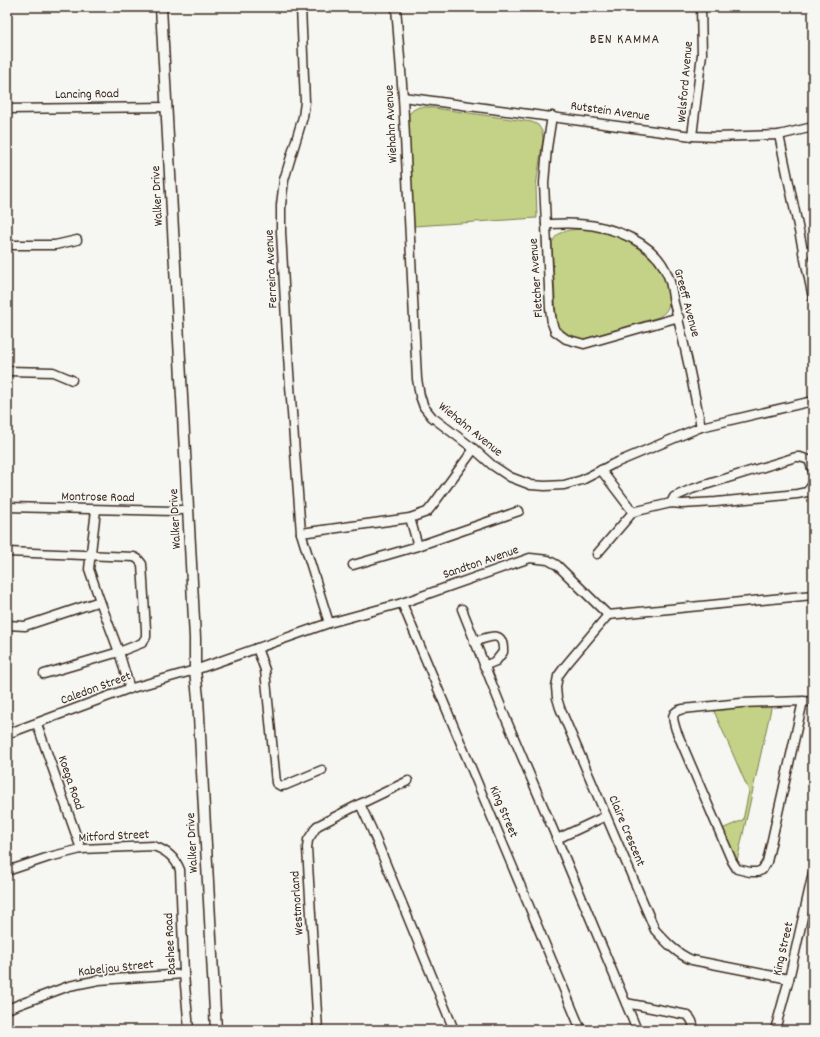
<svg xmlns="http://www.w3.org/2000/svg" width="820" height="1037" font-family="Dekko,sans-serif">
  <rect width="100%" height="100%" fill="#f6f6f2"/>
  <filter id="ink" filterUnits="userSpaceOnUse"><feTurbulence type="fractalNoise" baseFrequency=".025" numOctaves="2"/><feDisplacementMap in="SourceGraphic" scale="8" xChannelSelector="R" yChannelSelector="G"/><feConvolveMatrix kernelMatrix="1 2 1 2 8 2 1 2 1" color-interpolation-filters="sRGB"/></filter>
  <g filter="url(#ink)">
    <g fill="#c3d286" stroke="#7f7e52">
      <path d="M419,107H427L532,122L538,125L542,131L543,139L536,186L537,218L414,226L407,116L413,110Z"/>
      <path d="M587,229C612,231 648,247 661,270C665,277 666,285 668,294C670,304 669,311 659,317L584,339C568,338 559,330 556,315L552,243C558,228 573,230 587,229Z"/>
      <path d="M772,704L737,861L722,829L743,820L749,791L714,711L717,709Z"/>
    </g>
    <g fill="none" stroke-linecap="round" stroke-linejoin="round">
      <defs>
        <g id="minor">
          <path d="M301,7L305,102L303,117L284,180L281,205V232L289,372L301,533L329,623"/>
          <path d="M396,7L403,97L417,379L420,396L424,407L432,417L474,449L492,465L510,477L531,485L545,486L564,485L582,480L613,464L701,427L813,401"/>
          <path d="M403,97L692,136L717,137L779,135L813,127"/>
          <path d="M7,109L167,107"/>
          <path d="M552,116L547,148L544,183L550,308L552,323L555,331L566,339L584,344L679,317"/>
          <path d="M779,135L813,298"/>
          <path d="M692,136L702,54L701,7"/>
          <path d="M546,224C557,224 568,223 579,224C612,226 656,242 668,276C672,285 672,294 674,303C685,344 693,386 701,427"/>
          <path d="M7,245H55L77,240"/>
          <path d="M803,253L813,249"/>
          <path d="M7,371L53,372L72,380"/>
          <path d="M671,503L674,497L692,489L796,457H800L809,460L813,471"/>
          <path d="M7,507L173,511L188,509"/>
          <path d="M96,510L89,569L100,601L119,652L130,689"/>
          <path d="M633,512L671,503L682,504L716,502L797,494L807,492L813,484"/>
          <path d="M410,518L418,546"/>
          <path d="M301,533L410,518L427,512L432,506L474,449"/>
          <path d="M7,552L134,557L138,559L142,564L146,630V637L142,643L119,652L44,674"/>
          <path d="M597,554L633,512L601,470"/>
          <path d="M353,565L418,546L519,511"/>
          <path d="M402,603L581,1030"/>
          <path d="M462,609L506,719L557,839L637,1030"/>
          <path d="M608,615L566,665L558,676L556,687L557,698L560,708L655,930C666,942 677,954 692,960L789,979"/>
          <path d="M7,625L25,626L100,601"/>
          <path d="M474,642C489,637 504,629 503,652L496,661L484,666"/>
          <path d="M257,648L265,670L276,783L281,786L286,785L322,770"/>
          <path d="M803,701L767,862L762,870L757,872H750L737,869L732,861L676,730C673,719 669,712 683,709L741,703L803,701L813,702"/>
          <path d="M37,724L81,849"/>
          <path d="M7,734L125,690L195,670L329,623L402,603L530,558L548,560L557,565L608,615L813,595"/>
          <path d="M360,804L372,830L454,1030"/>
          <path d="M557,839L606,816"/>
          <path d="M7,871L49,857L81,849L153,846C166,850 175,857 180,870L184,974L189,1030"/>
          <path d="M626,1003L687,1015C692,1019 694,1024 693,1030"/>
          <path d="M7,1009L69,986L99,980L184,974"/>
          <path d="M318,1030L307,848L308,840L317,826L360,804L408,781"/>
          <path d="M775,1030L789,979L813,873"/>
        </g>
        <path id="tertiary" d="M161,7L195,638V670L198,698L216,1030"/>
      </defs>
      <use href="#minor" stroke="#3b2a1e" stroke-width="11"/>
      <use href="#tertiary" stroke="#3b2a1e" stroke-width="13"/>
      <use href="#minor" stroke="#f6f6f2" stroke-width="8"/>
      <use href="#tertiary" stroke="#f6f6f2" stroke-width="10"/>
    </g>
  </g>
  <g text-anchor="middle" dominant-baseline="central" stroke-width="3" stroke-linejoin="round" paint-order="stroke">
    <g font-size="13" fill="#3b2a1e" stroke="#f6f6f2">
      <text transform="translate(686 82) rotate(-85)">Welsford Avenue</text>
      <text transform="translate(87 95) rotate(-1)">Lancing Road</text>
      <text transform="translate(610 112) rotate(8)">Rutstein Avenue</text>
      <text transform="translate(392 124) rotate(-93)">Wiehahn Avenue</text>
      <text transform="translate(158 196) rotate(-93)">Walker Drive</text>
      <text transform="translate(272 269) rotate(-93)">Ferreira Avenue</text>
      <text transform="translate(537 278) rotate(-94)">Fletcher Avenue</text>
      <text transform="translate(686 303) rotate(75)">Greeff Avenue</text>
      <text transform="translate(470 430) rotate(39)">Wiehahn Avenue</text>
      <text transform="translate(98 498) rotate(1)">Montrose Road</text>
      <text transform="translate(176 519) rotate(-93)">Walker Drive</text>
      <text transform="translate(481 563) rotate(-19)">Sandton Avenue</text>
      <text transform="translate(96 689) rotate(-20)">Caledon Street</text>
      <text transform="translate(70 783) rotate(71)">Koega Road</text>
      <text transform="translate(503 812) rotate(67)">King Street</text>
      <text transform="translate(626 831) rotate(67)">Claire Crescent</text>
      <text transform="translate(114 837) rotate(-3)">Mitford Street</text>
      <text transform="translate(193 843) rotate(-93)">Walker Drive</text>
      <text transform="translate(298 903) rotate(-94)">Westmorland</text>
      <text transform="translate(171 944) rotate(-93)">Bashee Road</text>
      <text transform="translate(784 949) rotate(-77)">King Street</text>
      <text transform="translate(116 969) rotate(-6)">Kabeljou Street</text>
    </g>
    <g font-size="14" letter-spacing="1" fill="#3b2a1e" stroke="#f6f6f2">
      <text x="625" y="40">BEN KAMMA</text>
    </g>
  </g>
  <rect width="820" height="1037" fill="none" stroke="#f6f6f2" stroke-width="24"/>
  <rect x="12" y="12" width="796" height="1013" fill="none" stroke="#3b2a1e" stroke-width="1.5" filter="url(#ink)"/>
</svg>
